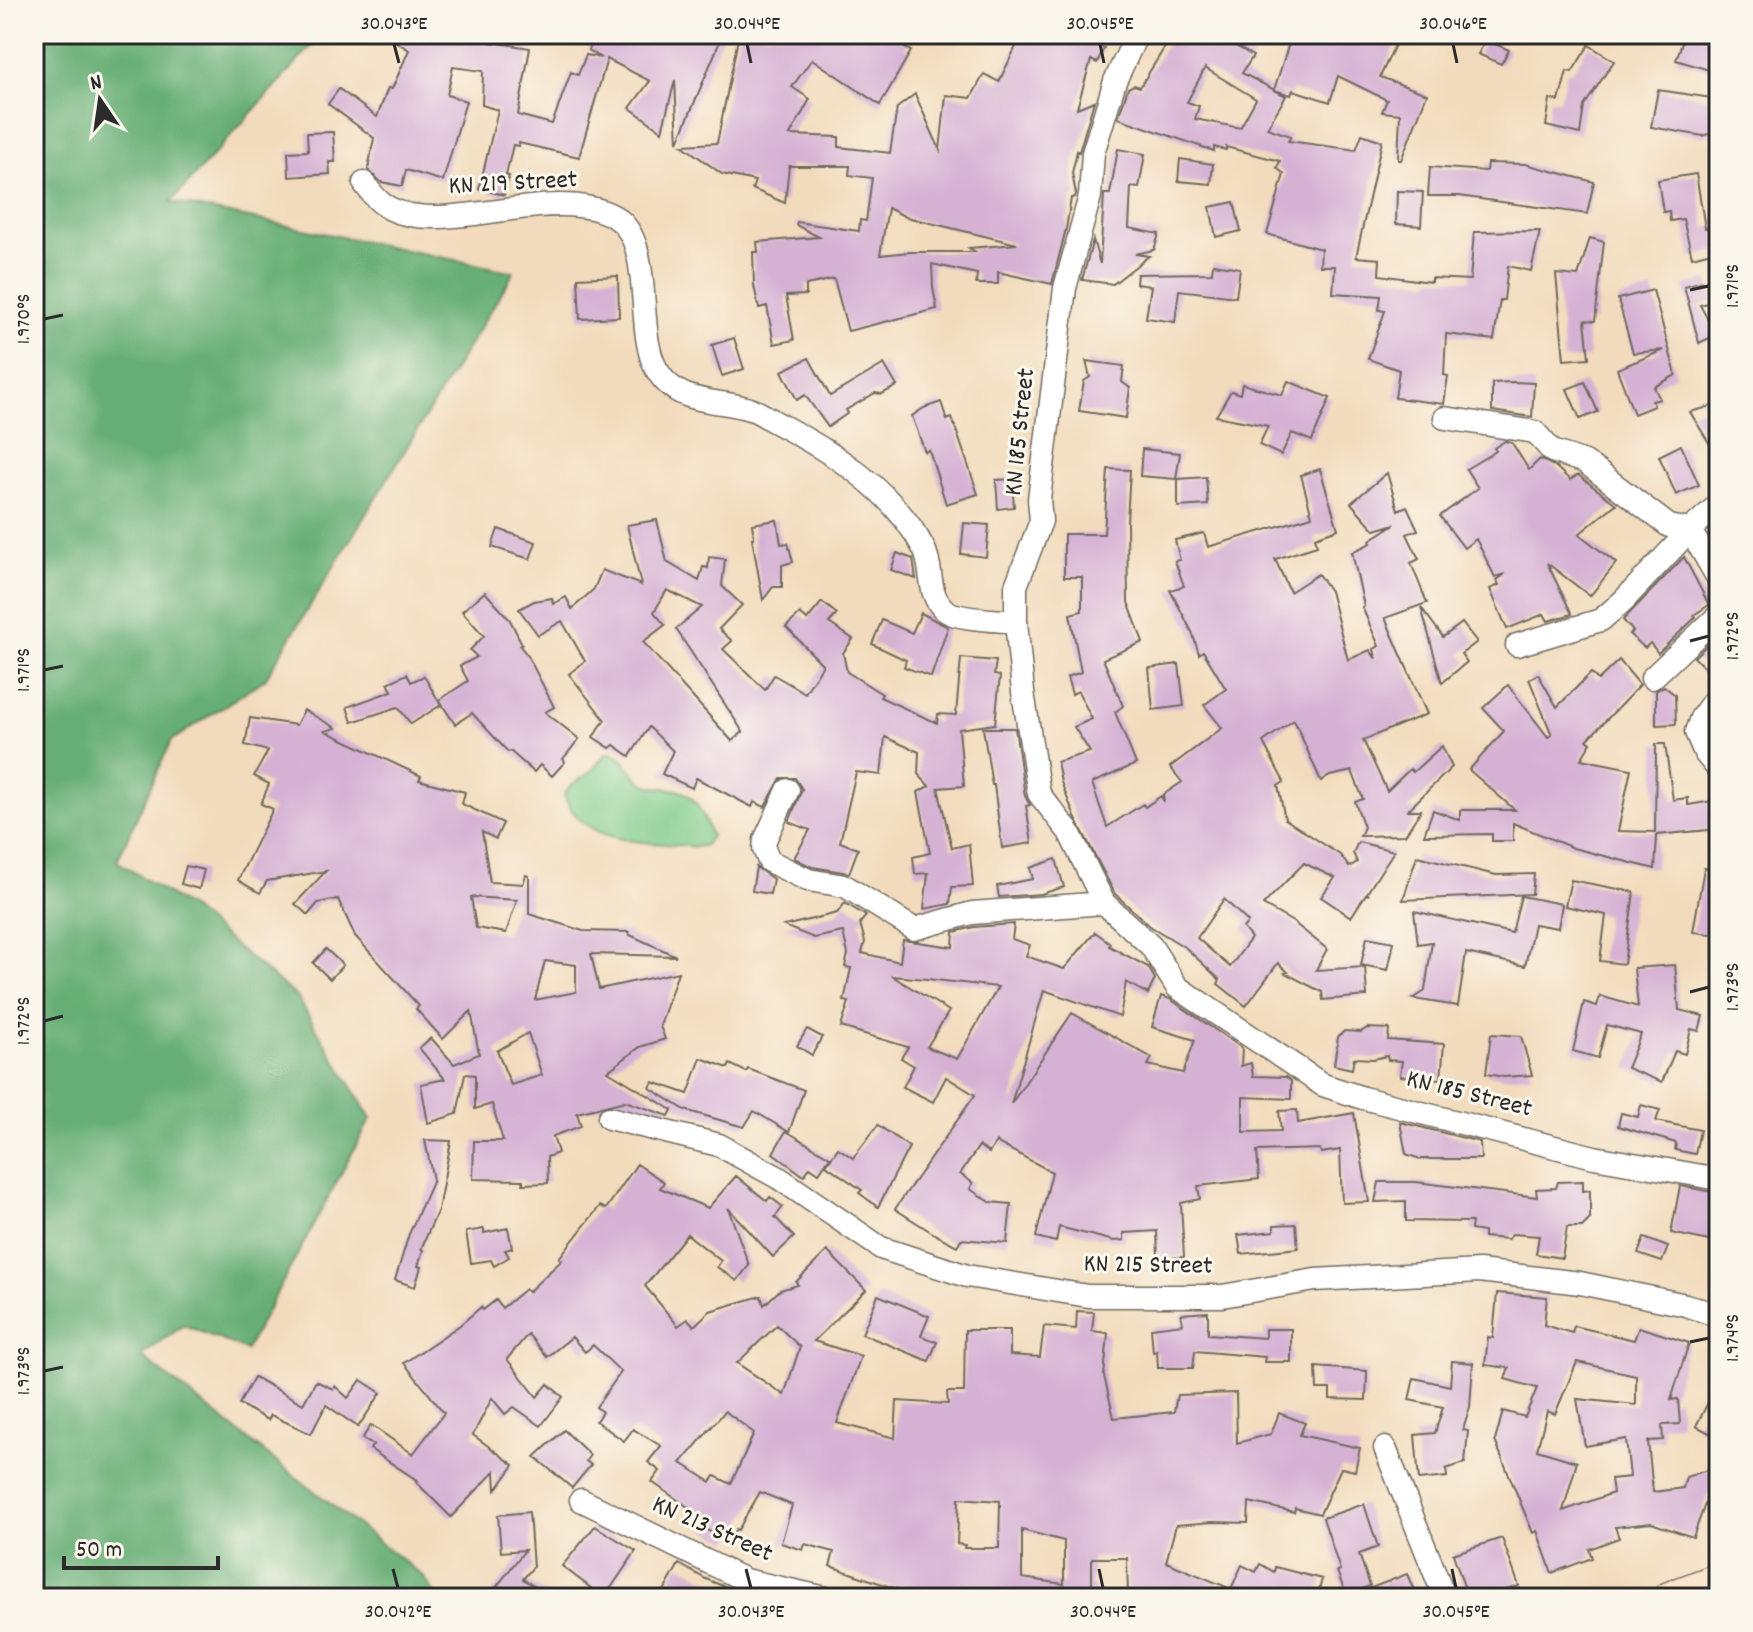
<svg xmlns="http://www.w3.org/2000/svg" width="1753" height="1632" font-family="Dekko,sans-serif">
  <rect width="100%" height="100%" fill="#fbf7ec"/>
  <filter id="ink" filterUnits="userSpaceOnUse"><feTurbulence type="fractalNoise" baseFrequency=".0125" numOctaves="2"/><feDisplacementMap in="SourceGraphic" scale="16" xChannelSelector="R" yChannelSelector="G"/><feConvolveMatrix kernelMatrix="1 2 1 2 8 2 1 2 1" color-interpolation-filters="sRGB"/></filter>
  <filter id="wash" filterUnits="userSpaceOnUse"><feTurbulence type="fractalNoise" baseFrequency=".006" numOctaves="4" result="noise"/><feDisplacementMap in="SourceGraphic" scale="32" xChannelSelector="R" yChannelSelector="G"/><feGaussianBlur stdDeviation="1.8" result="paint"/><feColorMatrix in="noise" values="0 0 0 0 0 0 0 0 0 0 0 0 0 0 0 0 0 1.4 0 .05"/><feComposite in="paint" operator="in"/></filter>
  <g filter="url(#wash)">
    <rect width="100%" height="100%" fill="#f2dbbc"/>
    <path fill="#7dca88" stroke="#547a5a" stroke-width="2" d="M612,753C627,759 632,776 645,784C655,789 668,788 677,790C698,795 704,819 711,836L705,845L695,847C649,840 584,849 564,795L569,787L593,770L605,754Z"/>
    <path fill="#66ae74" stroke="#486c50" stroke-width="2" d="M34,34H310L317,40L171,202L514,272L265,679L171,741L117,861L191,909L297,997L371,1118L246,1350L184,1325L141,1356L424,1577L437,1598H34Z"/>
    <g id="blocks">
      <g fill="#d5b1d4" fill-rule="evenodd">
        <path d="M384,34H448L467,37L468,34H492L490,42L530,48L518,115L552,124L571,72L578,75L586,55L602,58L588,50L594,34H723L678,142L675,80L662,131L630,108L650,81L607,59L579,157L519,143V146L513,145L506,175L509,176L504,195L479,189L498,110L482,105L483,71L453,67L447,95L466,101L443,181L406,170L402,186L381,182L368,170L374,138L328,104L339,89L377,117L388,88L392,89L409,50Z"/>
        <path d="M739,34H912L905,48L911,51L880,105L812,59L792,87L810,99L790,135L839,137V147L890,153L897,108L915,94L940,150L946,95L971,98L984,74L999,82L1022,34H1073L1104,48L1097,63L1091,60L1077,108L1094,101L1079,152L1077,151L1072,173L1076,194L1075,197L1071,198L1066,229L1052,284L998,272V284H976L977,274L932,264L933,288L937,309L848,331L834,279L806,285V295L786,296L794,340L774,344L767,306L759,308L754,286L753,252H758L757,242L819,237L796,225L797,222L859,231L860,220L866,221L872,178L849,175L850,166H789L785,203L752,189L755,181L722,174L682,145L717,143ZM888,208L906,217L1017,244L969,248L976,252H910L880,255Z"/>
        <path d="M1173,34H1215L1253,56L1242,73L1286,96L1267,128L1291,136L1288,141L1356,150L1362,134L1382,141L1356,257L1380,259L1379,275L1431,282V278L1470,280L1474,232L1540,231L1531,271L1508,266L1504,300H1500L1494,340L1446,334L1444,375L1448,376L1444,404L1395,398L1399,370L1368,359L1385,311L1379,310L1381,296L1333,293L1335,266H1320L1321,249L1267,234L1284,174L1277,168L1280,161L1226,147V150L1214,147V151L1118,118L1128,88L1134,85L1140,87ZM1205,68L1256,99L1240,128L1195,119L1199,106L1187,102Z"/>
        <path d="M1292,34H1400L1380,77L1427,94L1401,160H1398L1400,114L1382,112L1387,100L1338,76L1330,102L1293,90L1291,95L1274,90Z"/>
        <path d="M1685,34H1719V73L1676,60Z"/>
        <path d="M1486,40L1509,50L1501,64L1478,54Z"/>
        <path d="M1589,45L1614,61L1584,106L1580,134L1546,126L1550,99L1559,101L1567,71L1572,72Z"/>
        <path d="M1658,90L1719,99V131L1703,136L1651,127Z"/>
        <path d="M333,132L335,162H329L330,174L289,177L288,152L308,151L307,133Z"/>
        <path d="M1118,149L1145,154L1139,188L1131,187L1129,228L1159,234L1154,250L1135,254L1149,256L1113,284L1082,280L1093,240L1100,264L1104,194H1110Z"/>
        <path d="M1180,159L1213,164L1211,184L1178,181Z"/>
        <path d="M1487,163L1525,164L1594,182L1587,214L1459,196H1428L1430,167L1486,171Z"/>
        <path d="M1696,174L1705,228L1715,226L1719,250L1692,257L1683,219L1670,221L1669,211L1663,212L1658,180Z"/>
        <path d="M1397,191L1423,192L1421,226L1396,224Z"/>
        <path d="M1234,202L1241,231L1216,237L1210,207Z"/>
        <path d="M1590,238L1604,242L1595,321L1585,320L1589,358L1564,360L1556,274L1578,276Z"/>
        <path d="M1213,264L1240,268L1236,297L1179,290L1175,322L1146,318L1151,286L1136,284L1137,274L1212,273Z"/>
        <path d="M618,276L619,317L580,319L578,278Z"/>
        <path d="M1708,280L1713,302L1700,305L1716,335L1699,343L1684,286Z"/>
        <path d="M1653,290L1676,375L1654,387L1660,399L1652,401L1654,406L1634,414L1617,369L1664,350L1633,353L1618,299Z"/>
        <path d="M734,338L744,369L722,376L712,345Z"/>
        <path d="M809,358L830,396L884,364L897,386L882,394L875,393L846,410L848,413L828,427L805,395L797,400L782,371Z"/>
        <path d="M1086,361L1124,366L1122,382L1130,388L1126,418L1079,411L1084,381L1090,377Z"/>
        <path d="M1288,381L1330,398L1312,441L1292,433L1281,455L1259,445L1268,426L1216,416L1231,391L1240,394L1242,384L1282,395Z"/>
        <path d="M1514,382L1534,383L1532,417L1492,411V383Z"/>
        <path d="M1585,382L1598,412L1580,419L1567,389Z"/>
        <path d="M941,402L947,420L952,418L978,494L946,504L929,450L925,452L912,416L924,408Z"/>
        <path d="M1719,404V459L1690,412Z"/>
        <path d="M1505,441L1512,443L1529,470L1540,459L1556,467L1570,480L1578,475L1616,504L1579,534L1616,563L1590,596L1547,563L1572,614L1548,621L1544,614L1507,629L1490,589L1499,585L1497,580L1505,574L1495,577L1476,539L1464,548L1440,516L1478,488L1466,469L1496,451L1494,448Z"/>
        <path d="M1681,445L1699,485L1676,495L1659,456Z"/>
        <path d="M1142,449L1180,453L1176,479L1140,476Z"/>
        <path d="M1108,469L1130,470L1127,522L1128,602L1143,642L1103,659L1123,706L1115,712L1136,764L1092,783L1107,827L1143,804L1145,807L1161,796L1164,802L1163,795L1182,782L1170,767L1222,728L1204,705L1226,689L1203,651L1199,654L1192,632L1170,590L1184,586L1175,561L1180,560L1175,540L1204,533L1208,547L1312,516L1301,475L1320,469L1338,529L1315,537L1317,546L1275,559L1290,592L1318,574L1330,591L1348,660L1370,650L1376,659L1374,649L1379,646L1362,607L1364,606L1352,552L1371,543L1370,540L1395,524L1375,530L1351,503L1387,473L1398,510L1407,506L1418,530L1407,534L1419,559L1411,563L1427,603L1385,618L1427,714L1363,740L1387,791L1410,769L1413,772L1442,746L1452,767L1408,810H1421L1405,835L1360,836L1364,827L1355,802L1363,799L1352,771L1330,776L1321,781L1294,720L1263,742L1284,782L1278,786L1285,819L1340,855L1349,867L1357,862L1353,853L1358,842L1394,851L1367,893L1369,895L1366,894L1351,917L1321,897L1335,878L1304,863L1263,905L1293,922L1327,949L1316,970L1365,967L1367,996L1323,1000L1322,992L1285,973L1288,972L1278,963L1246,1006L1218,984L1220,980L1186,948L1150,926L1115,894L1075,817L1061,782L1057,762L1090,752L1074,727L1092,719L1078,691L1072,694L1067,677L1081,672L1070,614L1082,611V577H1064V534H1104ZM1224,899L1248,922L1243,928L1251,938L1230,967L1197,938Z"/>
        <path d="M1206,477L1208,505L1178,507V479Z"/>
        <path d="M1012,479L1014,507L998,509L996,480Z"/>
        <path d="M657,520L667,562L699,581L703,567L708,568L709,557L725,559L722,586L742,605L719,629L732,641L723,649L765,690L774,675L805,693L823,665L786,627L800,614L807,620L822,602L837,614L829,623L853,639L843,653L847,672L882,694L880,697L937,723L938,714L956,715L961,658L996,661L994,675L1000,676L995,724L959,729L964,786L938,788L952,848L969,844L973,886L952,887L950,904L924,909L928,873L915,874L913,857L930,853L918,792L929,786L918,774L919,752L885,737L881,775L856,772L840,842L858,849L849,873L812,867L794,858L810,830L789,822L802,789L795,778H781L765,807L754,802L752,807L696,778L692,788L662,774L673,751L649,727L630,756L614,745L610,748L593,737L605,720L569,674L585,661L562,621L538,635L519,609L534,601L552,598L553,604L566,597L572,609L594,589L602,570L641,585L627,525ZM667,590L702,607L676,629L743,732L732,741L643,642L665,625L654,612Z"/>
        <path d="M777,520L781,544L788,543L793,562L782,565V587H773L763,600L752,538H754L752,524Z"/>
        <path d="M964,523L989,525L986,557L961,554Z"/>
        <path d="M498,529L536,542L530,559L492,547Z"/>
        <path d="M897,553L913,559L916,579L891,570Z"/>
        <path d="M1684,557L1709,605L1694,615L1696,617L1658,653L1650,643L1645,648L1629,634L1633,631L1623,620Z"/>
        <path d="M485,592L510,620L522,644L520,646L528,656L554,707L545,712L579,739L563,759L565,762L552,776L540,765L534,772L510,751L508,752L472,713L455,724L439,700L468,681L460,666L477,657L470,650L484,636L462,611Z"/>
        <path d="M1421,607L1443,637L1462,623L1477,642L1461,654L1467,662L1442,683Z"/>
        <path d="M921,613L948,627L931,677L904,667L906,660L872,644L882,620L912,633Z"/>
        <path d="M1716,637L1719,640V679L1716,680L1694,657Z"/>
        <path d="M1619,660L1640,685L1587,740L1591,743L1581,759L1631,769L1618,831L1655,832L1656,744H1665L1673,800L1688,798V805L1719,800V829L1657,835L1655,869L1573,848L1513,823V841H1492V834L1424,835L1433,810L1460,820V810H1515L1469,770L1504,731L1483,708L1508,685L1548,737L1552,735L1529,679L1538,674L1557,707L1591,673L1598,680Z"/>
        <path d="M1179,664L1184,706L1153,710L1149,668Z"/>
        <path d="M407,674L411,682L424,676L441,705L411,724L398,707L352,722L347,707L392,691L388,683Z"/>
        <path d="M1664,686L1675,695L1676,724L1656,725V691Z"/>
        <path d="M304,710L336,728L325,731L421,776L419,780L465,792L462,804L503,823L496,839L482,832L490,882L523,884L526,875L529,876V914L583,931L629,932L630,935L676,956L591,954L599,989L678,972L660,1026L665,1039L640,1047L608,1071L672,1110L669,1116L625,1101L577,1113L581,1126L553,1136L558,1153L547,1157L548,1183L523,1184V1180L473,1179L474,1141H503L492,1104L475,1109V1075L465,1074L457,1114L428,1123L421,1084L445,1079L419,1048L431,1038L454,1064L479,1054L471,1011L443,1039L416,1009L419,1006L355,936L338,899L318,903L308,915L295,904L326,871L267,881L260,893L238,880L273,809L261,804L269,784L254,776L268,751L245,745L250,718L296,725ZM471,897L517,900L506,933L476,928ZM545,961L576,965V992L535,1000ZM528,1033L542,1075L511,1085L497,1051Z"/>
        <path d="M983,728H1015L1025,796L1030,805L1026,806L1032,843L1002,848L994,785H992Z"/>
        <path d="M1417,856L1496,875L1534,874L1532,894L1403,900Z"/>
        <path d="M1056,859L1064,887L1041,894L999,897L997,886L1033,879L1030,868Z"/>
        <path d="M186,866L204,870L199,889L181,884Z"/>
        <path d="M756,867L773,879L770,894L752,891Z"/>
        <path d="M1704,868L1719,869V935L1693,932Z"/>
        <path d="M1571,880L1634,892L1624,964L1600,961L1606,915L1565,906Z"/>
        <path d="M1521,896L1562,904L1558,928L1534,924L1525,966L1466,953L1458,1006L1413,999L1425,991L1432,942L1418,944L1414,911L1512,933Z"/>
        <path d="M845,903L866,916L860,923L865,942L862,953L900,962L903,940L953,947L954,932L974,927L1014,924L1012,939L1030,945L1026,956L1064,969L1095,932L1110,943L1109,946L1148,967L1155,979L1148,994L1126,982L1120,1017L1044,990L1011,1104L1072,1013L1152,1058L1148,1065L1183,1073L1195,1040L1152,1027L1161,996L1170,999L1242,1048L1241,1066L1251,1063L1253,1076L1286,1077L1291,1081V1099L1243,1097V1132L1281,1131L1279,1111L1297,1110L1298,1123L1354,1113L1369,1202L1342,1203L1340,1150L1321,1153L1320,1149L1257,1151L1259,1179L1198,1186L1200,1199L1181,1203L1184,1257L1158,1259L1157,1231L1124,1233V1240L1114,1241L1059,1227L1056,1242L1036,1237L1052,1172L996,1142L989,1153L979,1146L960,1174L973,1183L970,1189L990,1202L1011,1204L1007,1243L961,1239L957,1246L936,1235L895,1209L975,1095L946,1077L933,1102L903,1087L914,1066L901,1058L908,1047L841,1027L849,1002L844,1001L851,968L845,967L848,954L843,932L814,938L784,926L837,913ZM892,976L927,979L998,987L957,1059L927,1047L949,1011Z"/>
        <path d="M1367,937L1394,942L1388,970L1361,965Z"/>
        <path d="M326,949L343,965L330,979L313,963Z"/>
        <path d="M1675,965L1679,1010L1703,1016L1699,1031L1691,1029L1685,1054L1675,1051L1662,1082L1627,1068L1641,1034L1607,1025L1598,1058L1573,1051L1584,1002L1597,1006L1600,996L1638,1007L1634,968Z"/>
        <path d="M1367,1028L1389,1029L1388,1040L1444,1044L1441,1079L1400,1076L1402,1061L1388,1060L1387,1056L1373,1059L1354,1058L1352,1069L1334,1065L1338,1037L1344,1031L1361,1032Z"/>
        <path d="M807,1029L822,1037L812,1055L797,1046Z"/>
        <path d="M1491,1034L1521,1036L1532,1075L1504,1077L1486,1074Z"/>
        <path d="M701,1058L728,1068L730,1064L746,1072L748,1069L804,1090L789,1132L754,1111L744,1127L685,1110L650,1088L653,1082L688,1094Z"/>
        <path d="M1641,1105L1660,1110L1656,1121L1700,1130L1695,1154L1675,1150L1676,1143L1618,1126L1621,1113L1638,1117Z"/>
        <path d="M1400,1122L1480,1142L1481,1159H1420L1406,1154Z"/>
        <path d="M878,1125L909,1147L878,1207L859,1193L862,1190L826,1165L838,1148L853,1158Z"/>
        <path d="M786,1131L830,1157L819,1173L810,1167L804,1176L773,1153Z"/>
        <path d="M425,1140L451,1141L438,1210L421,1249L423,1250L418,1266L421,1267L415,1287L395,1280L409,1234L433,1180Z"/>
        <path d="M637,1164L664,1182L660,1188L708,1208L736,1176L767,1201L770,1197L783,1207L775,1217L794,1237L773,1257L728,1208L749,1265L737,1281L717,1267L721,1261L687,1234L645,1286L678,1326L688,1319L694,1326L710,1311L761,1296L764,1305L780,1290L798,1285L796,1282L827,1251L866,1290L814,1341L861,1356L837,1423L895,1438L897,1401L948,1404L947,1392H964L965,1330H1010V1355L1040,1357L1044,1326L1076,1329L1077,1311L1094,1312L1092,1331L1108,1333L1104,1376L1114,1418L1174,1412L1177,1395L1236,1393L1237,1443L1271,1434L1279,1413L1305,1423L1300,1435L1360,1448L1355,1471L1341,1468L1320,1514L1295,1508L1294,1512L1249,1502L1248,1523L1213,1522L1176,1525L1166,1562L1231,1589L1242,1565L1256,1572L1260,1564L1274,1572L1275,1567L1322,1579L1317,1598H1205L1183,1589V1598H1128L1127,1558H1092V1587H1095L1094,1598H892L897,1589L830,1566L834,1552L805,1544L803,1550L781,1543L792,1505L760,1492L738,1530L736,1529L729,1542L690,1521L695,1512L652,1482L660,1471L648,1462L661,1446L633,1429L624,1441L596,1421L602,1412L596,1407L621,1372L593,1345L585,1352L572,1337L547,1357L528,1334L507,1359L537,1397L548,1384L563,1397L541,1426L514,1407L505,1414L492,1398L473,1435L514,1465L496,1490L495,1471L451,1517L416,1482L418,1481L370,1449L373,1445L362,1439L371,1425L413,1454L444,1413L404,1363L460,1325L481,1307L483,1310L496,1300L502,1308L525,1289L528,1292L562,1260L559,1258L600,1206L606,1209ZM777,1325L800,1347L784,1395L737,1363ZM725,1411L754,1433L731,1484L715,1476L711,1482L681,1463ZM959,1498L1000,1501L999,1548H964L965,1545L957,1544ZM1022,1530L1064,1541V1584L1022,1578Z"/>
        <path d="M1583,1181V1191L1590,1190V1219L1582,1227H1567L1562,1258L1536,1254L1539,1236L1513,1234L1508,1239L1484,1237V1232L1471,1230L1472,1222L1406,1221V1201L1375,1202L1379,1182H1416L1537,1197L1536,1189L1556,1188L1558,1182Z"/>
        <path d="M1680,1186L1719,1193V1243L1671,1233Z"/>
        <path d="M1296,1224L1298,1248L1241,1254L1238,1235L1274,1231V1225Z"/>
        <path d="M508,1228L512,1248L505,1250L509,1257L494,1266L491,1260L471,1263L466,1232L484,1229V1233Z"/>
        <path d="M1644,1238L1668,1247L1662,1262L1638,1254Z"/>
        <path d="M1497,1293L1547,1297L1544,1325L1572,1333L1574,1326L1634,1340L1639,1327L1689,1343L1671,1400L1678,1399L1680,1424L1662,1425L1663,1440L1648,1441L1653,1492L1683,1488L1686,1477L1719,1466L1693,1537L1651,1523L1615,1527L1619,1538L1589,1549L1592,1558L1552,1573L1537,1531L1533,1533L1495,1441L1503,1411L1525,1417L1537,1388L1505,1379L1509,1368L1485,1365L1488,1337L1493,1338ZM1577,1362L1636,1375V1405L1577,1399L1585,1446L1626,1439L1630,1477L1611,1479L1613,1493L1563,1511L1577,1462L1537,1450L1547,1411L1555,1414Z"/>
        <path d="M878,1295L929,1316L921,1336L937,1342L929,1361L862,1334Z"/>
        <path d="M1208,1312V1334L1265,1338V1329H1291V1362H1264L1265,1357L1195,1351L1193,1368H1158L1157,1351L1153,1352L1151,1328L1183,1324L1181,1314Z"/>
        <path d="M1452,1361L1473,1363L1470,1407L1463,1430L1468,1431L1465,1463L1446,1469L1447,1477L1419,1480L1415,1435L1435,1433L1443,1407L1409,1400L1414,1378L1450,1386Z"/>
        <path d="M1316,1367L1367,1371L1366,1400L1330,1399V1389H1317Z"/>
        <path d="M254,1377L303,1404L316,1381L333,1389L335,1386L348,1398L361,1380L381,1393L358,1427L326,1405L311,1434L271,1415L268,1420L239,1404Z"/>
        <path d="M1719,1381V1438L1696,1426Z"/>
        <path d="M564,1430L590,1455L586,1461L591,1465L572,1488L535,1457Z"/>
        <path d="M1364,1504L1378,1547L1359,1554L1370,1586L1346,1595L1337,1571L1340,1570L1323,1518Z"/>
        <path d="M529,1512L533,1567L523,1579L552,1598H488L525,1550L501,1552L498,1515Z"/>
        <path d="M595,1526L636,1551L604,1598L562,1566Z"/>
        <path d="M1502,1538L1519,1586L1483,1598H1468L1453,1554Z"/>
        <path d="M679,1564L706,1579L737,1592L733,1598H660Z"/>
        <path d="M1407,1574L1417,1598H1348V1597Z"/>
      </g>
    </g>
  </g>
  <g filter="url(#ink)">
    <use href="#blocks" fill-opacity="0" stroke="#71695e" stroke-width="2"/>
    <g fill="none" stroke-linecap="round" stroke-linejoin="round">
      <defs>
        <g id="street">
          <path d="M1137,34L1115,81L1093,153L1090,196L1065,288L1039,499L1041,521L1016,586V622L1023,692L1039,794L1069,832L1104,903L1151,946L1177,987L1323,1085L1363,1098L1594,1157L1719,1179"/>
          <path d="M364,183C370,191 376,200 384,205C438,241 554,181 615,217C656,242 634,332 657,370C678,407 719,398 753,410C761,413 768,418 775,422C832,452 893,489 924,549C934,569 926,594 945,610C957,620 1000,620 1016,622"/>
          <path d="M1445,418L1535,432L1552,451L1585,462L1669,526L1690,530"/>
          <path d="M1719,504L1690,530L1719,580"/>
          <path d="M1517,645L1601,620L1623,601L1690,530"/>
          <path d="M1652,678L1719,615"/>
          <path d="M1719,693L1701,718L1696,732L1705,753L1719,770"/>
          <path d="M788,790L765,840L764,849L769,861L808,880L845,886L914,929L972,913L1104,903"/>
          <path d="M609,1118L719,1145L779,1178L881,1248L967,1276L1088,1296H1222L1315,1280L1479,1271L1580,1283L1686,1305L1719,1316"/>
          <path d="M1385,1448L1445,1598"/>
          <path d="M581,1500L745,1580L826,1598"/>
        </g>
        <path id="secondary" d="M1669,1598L1719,1579"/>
      </defs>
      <use href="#street" stroke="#71695e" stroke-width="25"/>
      <use href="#secondary" stroke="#71695e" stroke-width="35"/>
      <use href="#street" stroke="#fff" stroke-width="22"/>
      <use href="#secondary" stroke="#fbe5cf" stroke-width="32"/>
    </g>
  </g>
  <path fill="none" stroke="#2b2b2b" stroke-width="3" d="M394,44L399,63M747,44L751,63M1100,44L1104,63M1453,44L1457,63M1690,290L1709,286M44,319L63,315M1690,641L1709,636M44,670L63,666M1690,992L1709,987M44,1021L63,1016M1690,1342L1709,1338M44,1371L63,1367M393,1569L398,1588M746,1569L751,1588M1099,1569L1103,1588M1452,1569L1456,1588"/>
  <g text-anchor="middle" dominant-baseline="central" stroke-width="6" stroke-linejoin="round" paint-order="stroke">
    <g font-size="26" fill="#2b2b2b" stroke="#fbf7ec">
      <text transform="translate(513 184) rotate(-3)">KN 219 Street</text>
      <text transform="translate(1021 432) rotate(-84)">KN 185 Street</text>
      <text transform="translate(1469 1095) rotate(14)">KN 185 Street</text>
      <text transform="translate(1148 1266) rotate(1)">KN 215 Street</text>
      <text transform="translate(712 1530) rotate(24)">KN 213 Street</text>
    </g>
  </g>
  <rect width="1753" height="1632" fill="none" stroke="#fbf7ec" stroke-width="88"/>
  <g transform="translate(100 100) rotate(347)" stroke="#fbf7ec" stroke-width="6" paint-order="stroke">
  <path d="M0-6L14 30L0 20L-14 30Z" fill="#2b2b2b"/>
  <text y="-12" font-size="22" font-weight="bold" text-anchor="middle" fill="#2b2b2b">N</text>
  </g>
  <path d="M64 1556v12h154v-12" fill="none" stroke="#2b2b2b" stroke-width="4"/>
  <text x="76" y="1556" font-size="24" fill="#2b2b2b" stroke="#fbf7ec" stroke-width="6" paint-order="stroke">50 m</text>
  <rect x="44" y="44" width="1665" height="1544" fill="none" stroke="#2b2b2b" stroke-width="3"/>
  <g font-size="20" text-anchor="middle" fill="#2b2b2b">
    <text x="394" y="29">30.043°E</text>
    <text x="747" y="29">30.044°E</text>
    <text x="1100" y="29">30.045°E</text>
    <text x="1453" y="29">30.046°E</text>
    <text transform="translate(1731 286) rotate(-90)" y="7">1.971°S</text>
    <text transform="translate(22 319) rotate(-90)" y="7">1.970°S</text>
    <text transform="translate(1731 636) rotate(-90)" y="7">1.972°S</text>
    <text transform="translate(22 670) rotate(-90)" y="7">1.971°S</text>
    <text transform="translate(1731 987) rotate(-90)" y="7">1.973°S</text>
    <text transform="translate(22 1021) rotate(-90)" y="7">1.972°S</text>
    <text transform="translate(1731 1338) rotate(-90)" y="7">1.974°S</text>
    <text transform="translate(22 1371) rotate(-90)" y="7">1.973°S</text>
    <text x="398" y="1617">30.042°E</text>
    <text x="751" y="1617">30.043°E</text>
    <text x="1103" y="1617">30.044°E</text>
    <text x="1456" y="1617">30.045°E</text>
  </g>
</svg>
